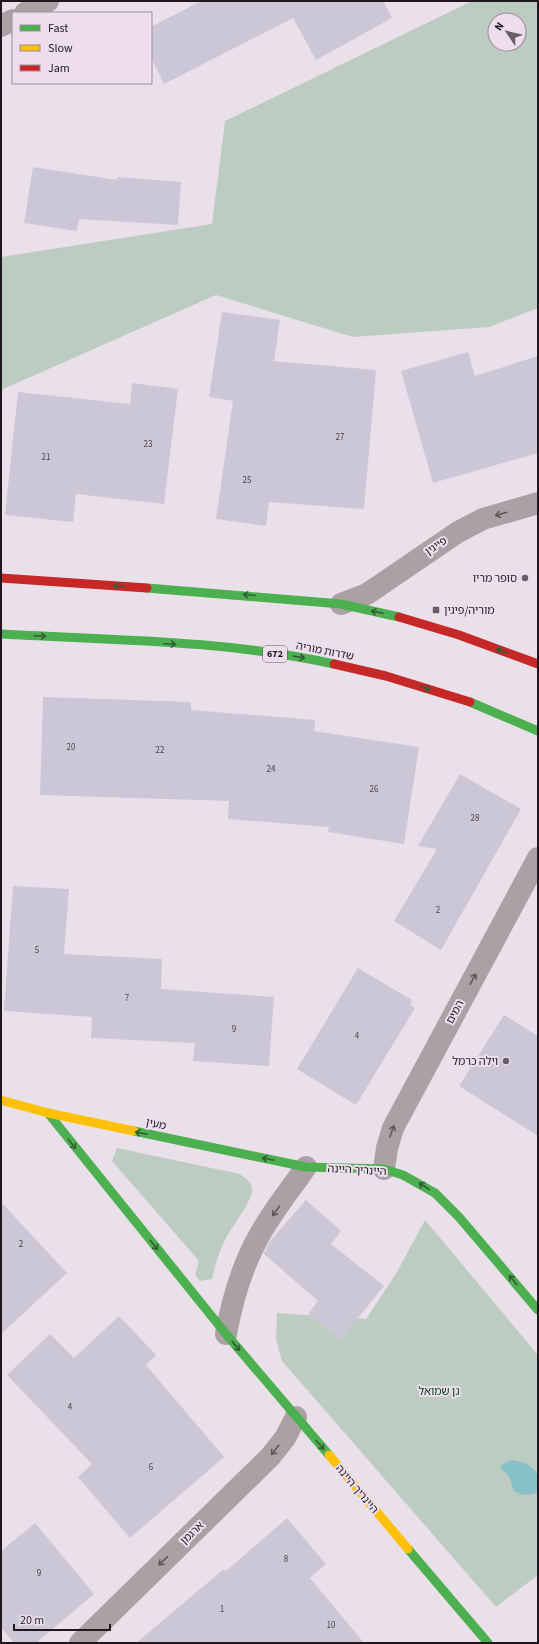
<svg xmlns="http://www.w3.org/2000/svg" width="539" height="1644" font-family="'Source Sans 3','Noto Sans Hebrew',sans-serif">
  <rect width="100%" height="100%" fill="#eae0ea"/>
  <g fill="#bdccc1" fill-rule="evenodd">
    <path d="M472,1H538V308L489,327L353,337L216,295L1,390V257L212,224L225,121ZM495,20H519V44H495Z"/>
    <path d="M117,1148L240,1174C247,1179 253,1183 252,1192C250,1203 232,1227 226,1238C219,1251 215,1265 212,1279L200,1281L195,1275L199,1261L112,1161Z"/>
    <path d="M425,1220L538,1355V1575L496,1607L282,1361L276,1340L277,1313L366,1319L397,1272Z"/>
  </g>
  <path fill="#88c0c7" d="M511,1460C521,1461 535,1465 538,1477C539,1481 538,1486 538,1490L534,1494L523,1495L514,1491L509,1476L500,1467L501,1465Z"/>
  <g fill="#ccc7d6">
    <path d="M201,1H383L392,18L316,60L293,18L164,84L151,57V27Z"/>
    <path d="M33,167L117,180V177L181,182L178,225L79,219L77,231L24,223Z"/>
    <path d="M222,312L280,320L274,361L376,370L364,509L269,502L266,526L216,519L233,401L209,397Z"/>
    <path d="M468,352L475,376L538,356V453L433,483L401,371Z"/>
    <path d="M132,383L178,389L164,504L76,494L73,522L5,515L18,392L130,404Z"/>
    <path d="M43,697L191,702V710L315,720L314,731L419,747L404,844L328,832L329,827L228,819L229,801L40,795Z"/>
    <path d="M460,774L521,809L441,950L394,921L437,849L418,846Z"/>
    <path d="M13,886L69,889L64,954L162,959L161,989L274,997L269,1066L193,1061L195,1043L91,1038L92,1017L4,1011Z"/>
    <path d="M358,968L412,1000L410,1005L415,1008L356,1105L297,1069Z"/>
    <path d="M504,1015L538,1036V1136L459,1086Z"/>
    <path d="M306,1200L341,1231L331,1244L384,1286L340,1340L308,1314L318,1301L264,1254L270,1241Z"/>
    <path d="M1,1202L67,1273L1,1334Z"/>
    <path d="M119,1316L156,1355L146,1365L224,1457L130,1538L78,1477L92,1464L7,1375L50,1334L74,1358Z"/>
    <path d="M287,1518L326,1564L310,1578L364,1643H136L224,1569L226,1571Z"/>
    <path d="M35,1523L94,1594L36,1643H14L1,1627V1551Z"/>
  </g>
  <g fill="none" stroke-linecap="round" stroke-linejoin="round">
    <g stroke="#aba1a4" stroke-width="22">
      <path d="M25,13L48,1"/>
      <path d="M1,26L13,20"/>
      <path d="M341,604L367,594L458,532L483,519L538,503"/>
      <path d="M384,1169L387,1148L393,1128L538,858"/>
      <path d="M226,1334C232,1301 242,1266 259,1236C272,1212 290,1190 306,1167"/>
      <path d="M80,1643L270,1457L285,1438L296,1417"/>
    </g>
    <g stroke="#4caf50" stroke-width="9">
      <path d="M147,588L341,604L399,617"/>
      <path d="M1,634C112,640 225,640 334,664"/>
      <path d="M470,702L538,731"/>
      <path d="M48,1113L226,1334L329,1455"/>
      <path d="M134,1131L306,1167L384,1169L403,1175L435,1193L459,1217L538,1310"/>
      <path d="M408,1549L488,1643"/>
    </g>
    <g stroke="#ffc107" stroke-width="9">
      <path d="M1,1100L48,1113L134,1131"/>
      <path d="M329,1455L408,1549"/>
    </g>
    <g stroke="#c62828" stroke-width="9">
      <path d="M1,578L147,588"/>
      <path d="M399,617L459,635L538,664"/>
      <path d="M334,664L386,676L470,702"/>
    </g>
  </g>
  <defs><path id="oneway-shaft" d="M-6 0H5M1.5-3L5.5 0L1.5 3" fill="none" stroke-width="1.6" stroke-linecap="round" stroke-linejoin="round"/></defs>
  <g stroke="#5e565b">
    <use href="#oneway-shaft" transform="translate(501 514) rotate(164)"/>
    <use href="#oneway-shaft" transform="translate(473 979) rotate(-62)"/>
    <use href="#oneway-shaft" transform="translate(392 1131) rotate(-70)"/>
    <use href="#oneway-shaft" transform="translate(276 1211) rotate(125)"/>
    <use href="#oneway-shaft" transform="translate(275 1450) rotate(129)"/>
    <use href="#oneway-shaft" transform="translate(163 1561) rotate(136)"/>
  </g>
  <g stroke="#335c35">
    <use href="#oneway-shaft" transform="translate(119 586) rotate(-176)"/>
    <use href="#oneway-shaft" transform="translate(249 595) rotate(-175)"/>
    <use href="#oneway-shaft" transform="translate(377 612) rotate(-168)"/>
    <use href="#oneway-shaft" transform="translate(40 636) rotate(3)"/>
    <use href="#oneway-shaft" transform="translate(170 644) rotate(3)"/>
    <use href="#oneway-shaft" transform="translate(502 651) rotate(-160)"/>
    <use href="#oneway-shaft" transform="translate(299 657) rotate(9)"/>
    <use href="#oneway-shaft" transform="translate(425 688) rotate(18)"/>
    <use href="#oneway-shaft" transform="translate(141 1133) rotate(-168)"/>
    <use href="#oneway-shaft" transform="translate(72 1144) rotate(51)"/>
    <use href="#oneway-shaft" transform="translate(268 1159) rotate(-168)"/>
    <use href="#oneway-shaft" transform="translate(424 1186) rotate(-147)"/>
    <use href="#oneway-shaft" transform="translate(154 1245) rotate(51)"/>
    <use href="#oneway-shaft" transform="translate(513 1280) rotate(-130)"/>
    <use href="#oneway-shaft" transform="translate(236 1346) rotate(50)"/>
    <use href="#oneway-shaft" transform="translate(320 1445) rotate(50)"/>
  </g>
  <g fill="#665f66" stroke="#eddded" stroke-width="1.5">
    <circle cx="525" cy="578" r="4"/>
    <rect x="432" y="606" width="8" height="8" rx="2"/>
    <circle cx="506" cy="1061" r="4"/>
  </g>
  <g text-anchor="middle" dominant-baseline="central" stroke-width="4" stroke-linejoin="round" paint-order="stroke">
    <g font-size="9" fill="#4a444d">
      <text x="340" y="437">27</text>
      <text x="148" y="444">23</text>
      <text x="46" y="457">21</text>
      <text x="247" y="480">25</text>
      <text x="71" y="747">20</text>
      <text x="160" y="750">22</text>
      <text x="271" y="769">24</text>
      <text x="374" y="789">26</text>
      <text x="475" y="818">28</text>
      <text x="438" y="910">2</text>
      <text x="37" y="950">5</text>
      <text x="127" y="998">7</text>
      <text x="234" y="1029">9</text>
      <text x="357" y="1036">4</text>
      <text x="21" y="1244">2</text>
      <text x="70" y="1407">4</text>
      <text x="151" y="1467">6</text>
      <text x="286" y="1559">8</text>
      <text x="39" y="1573">9</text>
      <text x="222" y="1609">1</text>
      <text x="331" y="1625">10</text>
    </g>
    <rect fill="#eddded" stroke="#5d545d" stroke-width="1" x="263" y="646" width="24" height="16" rx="3"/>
    <g font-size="10" font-weight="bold" fill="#1f191f">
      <text x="275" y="654">672</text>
    </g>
    <g font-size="11" fill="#1f191f" stroke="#eddded">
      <text transform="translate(436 546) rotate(-34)">פייגין</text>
      <text transform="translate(325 651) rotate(11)">שדרות מוריה</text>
      <text transform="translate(455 1012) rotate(-62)">המים</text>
      <text transform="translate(156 1124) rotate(12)">מעין</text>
      <text transform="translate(357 1170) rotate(3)">היינריך היינה</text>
      <text transform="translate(357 1489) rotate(50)">היינריך היינה</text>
      <text transform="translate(192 1533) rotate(-44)">ארגמן</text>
    </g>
    <g font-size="11" fill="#1f191f" stroke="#eddded" text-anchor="end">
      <text x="517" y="578">סופר מריו</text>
      <text x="444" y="610" text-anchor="start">מוריה/פיגין</text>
      <text x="498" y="1061">וילה כרמל</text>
    </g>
    <g font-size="11" fill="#02431c" stroke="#eddded">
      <text x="439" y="1391">גן שמואל</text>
    </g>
  </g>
  <rect width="539" height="1644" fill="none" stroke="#1f191f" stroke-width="4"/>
  <rect x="12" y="12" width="140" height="72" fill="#eddded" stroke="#9b8f9b"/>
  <rect x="20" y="25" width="20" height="6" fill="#4caf50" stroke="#9b8f9b"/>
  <text x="48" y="32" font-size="12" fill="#1f191f">Fast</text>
  <rect x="20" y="45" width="20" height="6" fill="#ffc107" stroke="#9b8f9b"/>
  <text x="48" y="52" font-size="12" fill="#1f191f">Slow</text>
  <rect x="20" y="65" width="20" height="6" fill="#c62828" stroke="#9b8f9b"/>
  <text x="48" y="72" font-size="12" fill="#1f191f">Jam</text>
  <g transform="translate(507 32) rotate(305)"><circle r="19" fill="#eddded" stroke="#9b8f9b"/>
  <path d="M0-3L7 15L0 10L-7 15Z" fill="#665f66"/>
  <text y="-6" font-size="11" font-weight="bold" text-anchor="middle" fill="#1f191f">N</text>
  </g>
  <path d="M14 1624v6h96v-6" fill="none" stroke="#1f191f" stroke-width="2"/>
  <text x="20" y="1624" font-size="12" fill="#1f191f" stroke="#eddded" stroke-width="3" paint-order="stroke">20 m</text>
</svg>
